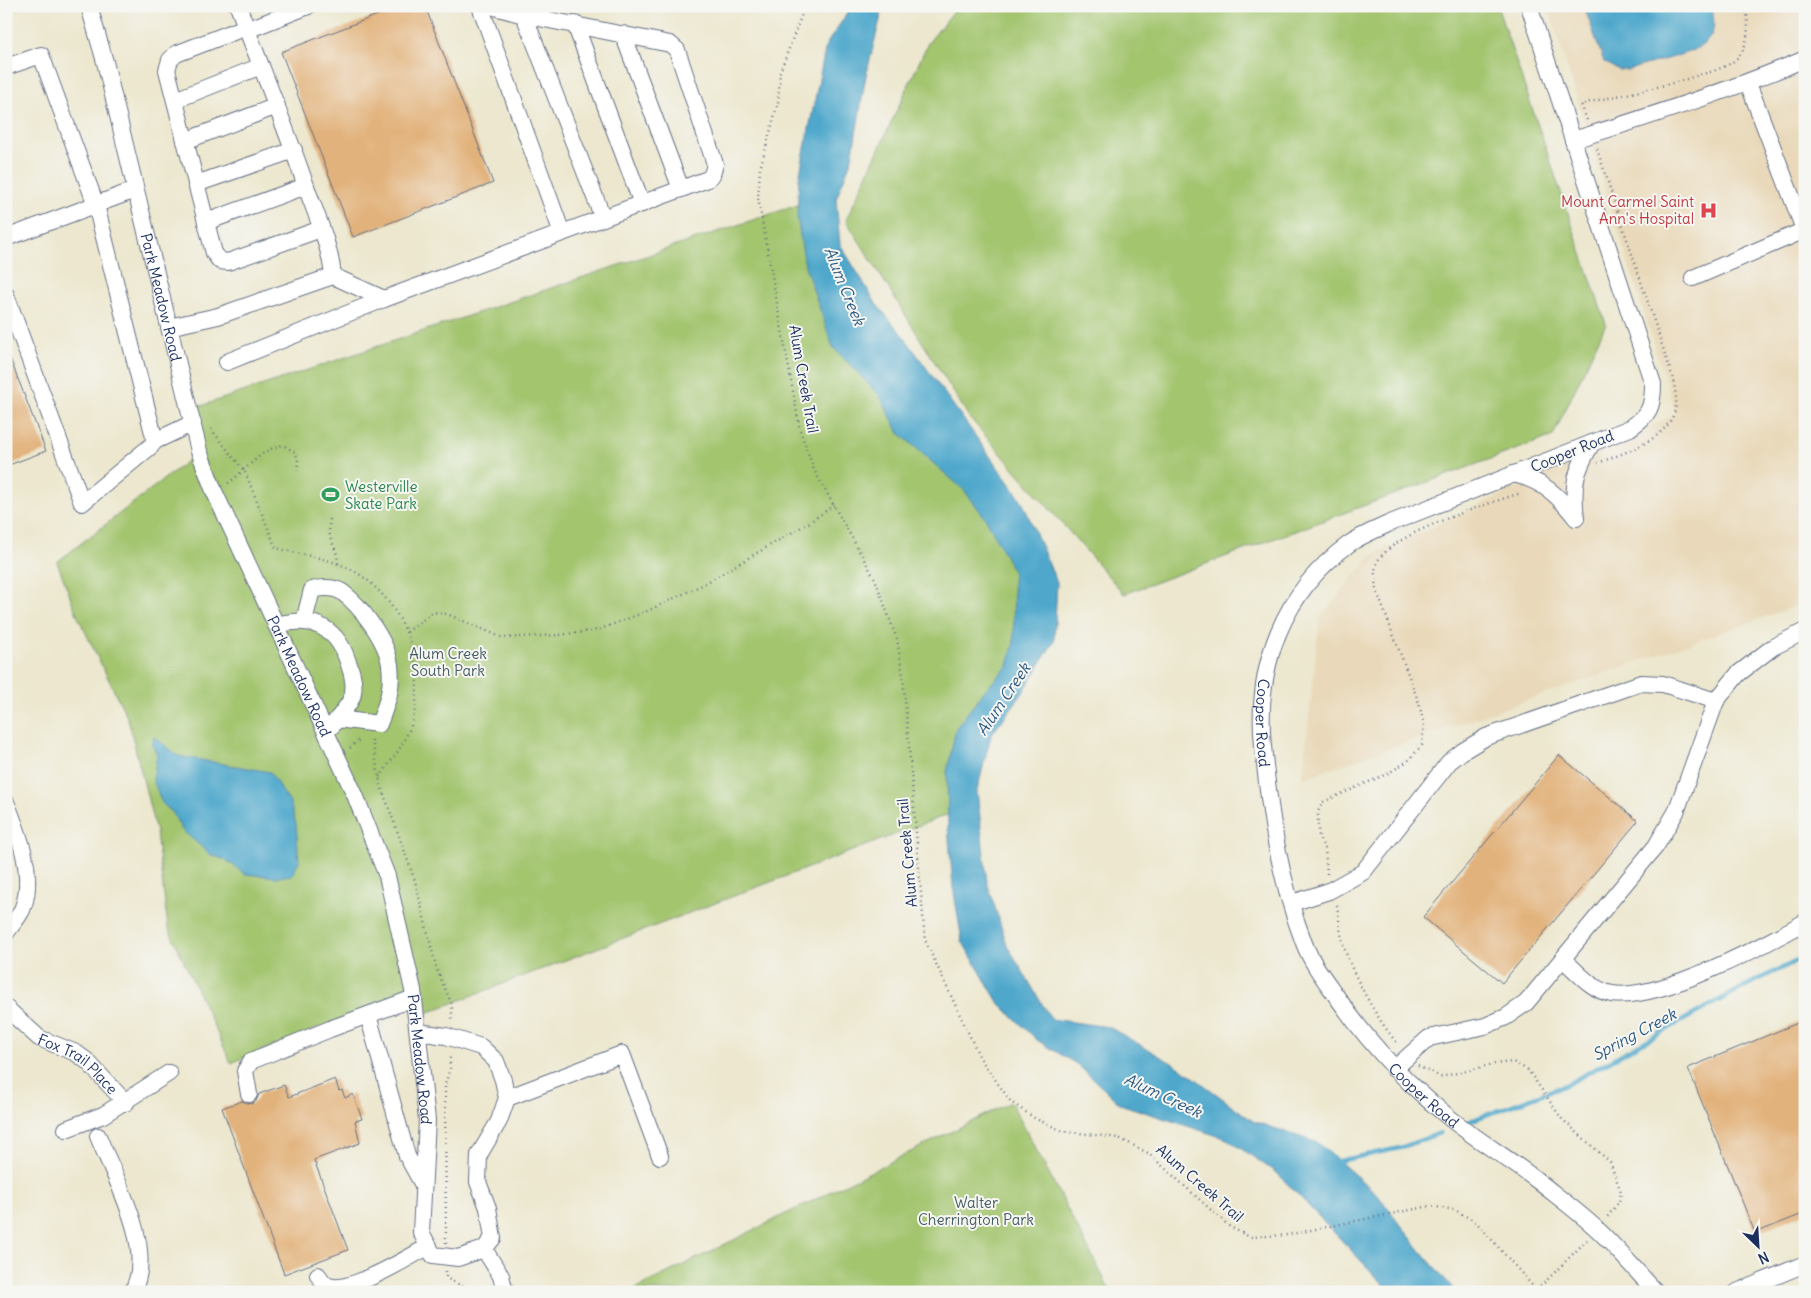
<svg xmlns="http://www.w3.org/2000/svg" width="1811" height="1298" font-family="Delius,sans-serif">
  <rect width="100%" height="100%" fill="#f6f6f2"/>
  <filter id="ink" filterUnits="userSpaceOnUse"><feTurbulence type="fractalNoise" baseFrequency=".02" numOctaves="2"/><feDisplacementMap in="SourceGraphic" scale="10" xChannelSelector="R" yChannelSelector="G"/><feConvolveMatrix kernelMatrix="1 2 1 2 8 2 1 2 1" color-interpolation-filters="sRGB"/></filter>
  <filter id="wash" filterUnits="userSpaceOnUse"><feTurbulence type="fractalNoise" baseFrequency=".0096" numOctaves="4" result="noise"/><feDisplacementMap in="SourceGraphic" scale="20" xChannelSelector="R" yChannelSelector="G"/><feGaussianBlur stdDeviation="1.12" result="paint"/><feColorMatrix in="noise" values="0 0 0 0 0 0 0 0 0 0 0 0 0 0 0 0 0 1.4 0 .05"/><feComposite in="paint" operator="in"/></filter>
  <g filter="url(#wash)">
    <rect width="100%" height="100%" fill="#ece7ce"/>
    <path fill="#e9d9ba" d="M1548,6H1805V603L1302,779L1320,618L1372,555L1676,414Z"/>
    <g fill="#a3c56e" stroke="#5f7a66">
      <path d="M958,6H1497L1606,324L1553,436L1124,594L969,417L846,220L928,43Z"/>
      <path d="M812,200L1030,570L1033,655L976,736L965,808L416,1017L413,990L231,1063L168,927L156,832L128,719L78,617L57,562L199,452L189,410Z"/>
      <path d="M1011,1102L1111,1292L631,1291Z"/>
    </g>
    <g fill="#4fa8cc" stroke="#356c95">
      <path d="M852,6H886L882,12L866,75L852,158L836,199L840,244L877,305L905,338L1022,501L1057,583L1054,641L1022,694L991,735L977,791L987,882L1007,945L1051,1019L1109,1027L1184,1070L1253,1121L1318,1143L1377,1194L1420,1250L1456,1292H1391L1278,1174L1227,1139L1120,1104L1078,1065L1037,1040L998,1002L962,941L953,887L948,827L947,772L956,728L985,690L1008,666L1014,642L1013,571L986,519L964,490L899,433L880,396L833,347L805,266L797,217L799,178L826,45Z"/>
      <path d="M1584,6H1711C1722,43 1699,49 1670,58C1656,62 1642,66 1628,70H1619L1604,62Z"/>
      <path d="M154,737L178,756L270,772L290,803L296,824L299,861L292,875L277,877L245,874L226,860L211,855L182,830L172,812L162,803L153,780L157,754L152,745Z"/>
    </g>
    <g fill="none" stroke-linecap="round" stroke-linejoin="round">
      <g stroke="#4fa8cc" stroke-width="4.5">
        <path d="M1470,1121L1566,1085L1749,984L1805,957"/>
        <path d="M1334,1162L1400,1148L1440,1133"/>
      </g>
    </g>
    <g id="blocks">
      <g fill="#e2b27c">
        <path d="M401,6H425L493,183L353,237L281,52Z"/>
        <path d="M6,348L46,451L6,466Z"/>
        <path d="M1559,755L1638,821L1502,983L1423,917Z"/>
        <path d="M1805,1020V1213L1755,1233L1688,1068Z"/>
        <path d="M335,1079L339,1091L342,1090L345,1098L353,1094L362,1119L355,1121L360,1143L314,1160L348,1250L284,1274L222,1108L242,1101L251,1104L256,1101L259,1094L284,1085L289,1097Z"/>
      </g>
    </g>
  </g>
  <g filter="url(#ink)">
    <use href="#blocks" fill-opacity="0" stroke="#646f85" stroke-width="1"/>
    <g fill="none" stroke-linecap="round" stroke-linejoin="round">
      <defs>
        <g id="minor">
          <path id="s1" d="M89,6L105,62L199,451L214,491L355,795L387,876L413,990L427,1120L421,1232L433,1255L458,1258L484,1249"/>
          <path d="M238,6L246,27L252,28L308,6"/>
          <path d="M480,6L562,233"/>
          <path id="s2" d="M1529,6L1653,384C1653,408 1649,415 1630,428L1388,524C1375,530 1360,536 1349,544C1283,592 1255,666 1263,746C1270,815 1279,878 1304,943C1311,962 1325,980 1337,997C1368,1042 1404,1081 1446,1115C1475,1139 1508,1158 1538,1181C1558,1197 1580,1213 1599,1231C1619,1250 1637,1272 1656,1292"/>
          <path d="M524,15L603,218"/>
          <path d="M575,24L642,204"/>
          <path d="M623,34L681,189"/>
          <path d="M6,67L41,55L96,205L155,441"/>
          <path d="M1748,83L1805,232"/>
          <path d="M175,100L261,66"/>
          <path d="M1573,140C1652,116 1729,91 1805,59"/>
          <path d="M185,141L277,106"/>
          <path d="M196,184L294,150"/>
          <path d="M206,222L306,186"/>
          <path d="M321,229L228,262L220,261L214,253L167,70L170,60L176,54L246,27C267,82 289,136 308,192C318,219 330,246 333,276"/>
          <path d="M6,238L135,190"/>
          <path d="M1693,278L1805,230"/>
          <path d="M6,295L82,503L151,446L155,441L193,423"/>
          <path d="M169,327L218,316L333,276L384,299L708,179L712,175L715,164L677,50L670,44L524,15L491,6"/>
          <path d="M227,362L384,299"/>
          <path d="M1513,474C1542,480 1558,495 1576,518"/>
          <path d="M1576,518C1572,484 1575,472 1592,443"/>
          <path d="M304,621L312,590C321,587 334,587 342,592C361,606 387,641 390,665C393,689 387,703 379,724L337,719"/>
          <path d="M276,625C310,616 335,625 347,659C351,670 355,681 353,693C352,703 338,717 332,726"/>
          <path d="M6,802C19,835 36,875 22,910C18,918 11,926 6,933"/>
          <path d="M1292,903L1329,891L1363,872L1449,762L1463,751L1486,737L1641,683L1663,684L1716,701"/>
          <path d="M1563,959C1577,972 1593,991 1612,994C1659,1001 1763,946 1805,922"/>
          <path id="s3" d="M6,1008L39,1038L76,1053L87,1061L126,1103"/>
          <path d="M368,1015L407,1156L423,1185"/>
          <path d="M418,1032L446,1036L481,1047L496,1061L503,1080L507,1098L499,1121L479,1155L478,1182L488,1208L493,1238L484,1249"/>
          <path d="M1394,1069L1429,1038L1485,1026L1506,1017L1526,1003L1656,846L1676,812L1716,701L1738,674L1773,647L1805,631"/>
          <path d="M249,1094L245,1071L251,1061L330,1029L414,998"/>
          <path d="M507,1098L622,1054L660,1156"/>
          <path d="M66,1129L103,1115L169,1073"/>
          <path d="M98,1136C114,1177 157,1250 132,1292"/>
          <path d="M484,1249L501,1276L505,1292"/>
          <path d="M318,1275C322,1281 325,1286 333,1287C355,1290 408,1258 429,1246"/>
          <path d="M1737,1292L1805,1264"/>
        </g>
      </defs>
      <use href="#minor" stroke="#646f85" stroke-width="18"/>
      <g stroke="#646f85" stroke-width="2.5" stroke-dasharray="1 4" stroke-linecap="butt">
        <path d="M805,6L780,72L778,103L760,169L758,198L800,430L814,470L875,579L897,639L903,676L925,940L980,1058L1011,1102L1036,1119L1063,1131L1119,1138L1148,1153L1230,1227L1250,1237L1287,1235L1430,1206L1455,1210L1476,1222L1538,1292"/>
        <path d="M1587,120L1581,104C1620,95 1659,88 1696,76C1709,72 1724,69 1735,60C1750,48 1749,23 1746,6"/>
        <path d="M1597,149L1673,378C1674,386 1677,397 1676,405C1671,440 1625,452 1598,463"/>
        <path d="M211,429L245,472L276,548C302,555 336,559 359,574C407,607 427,668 412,723C406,742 390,762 379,778"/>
        <path d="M228,483C246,471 260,449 283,445L296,453L298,461L297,472"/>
        <path d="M330,519C326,543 338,545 338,564"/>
        <path d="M407,632L433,612L447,614L503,638L559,635L598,630L645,612L702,585L810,522L834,505"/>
        <path d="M372,740L380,783L415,881L437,970L452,1005V1021"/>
        <path d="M350,748L361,738"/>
        <path d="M1327,874L1325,849L1319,838L1318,825V812L1323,802L1387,774L1408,761L1422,745L1424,724L1419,703L1376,589C1375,578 1373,569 1379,559C1398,531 1487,504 1521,493"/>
        <path d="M1337,905C1339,919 1340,933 1344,947C1352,974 1379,1023 1398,1044"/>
        <path d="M1418,1066L1441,1077L1494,1064L1513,1062L1528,1070L1562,1119L1610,1162L1621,1192L1619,1202L1607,1217"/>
        <path d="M446,1243L445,1085L450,1068V1054"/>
        <path d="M446,1271V1278L474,1292"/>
        <path d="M1537,1290L1587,1240"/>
      </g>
      <use href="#minor" stroke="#fff" stroke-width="16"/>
    </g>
  </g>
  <defs>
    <symbol id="hospital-bare" viewBox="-9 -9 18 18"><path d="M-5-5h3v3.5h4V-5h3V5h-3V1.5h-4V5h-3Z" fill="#e0444e" stroke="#f6f6f2" stroke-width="2.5" paint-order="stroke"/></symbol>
    <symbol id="stadium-bare" viewBox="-9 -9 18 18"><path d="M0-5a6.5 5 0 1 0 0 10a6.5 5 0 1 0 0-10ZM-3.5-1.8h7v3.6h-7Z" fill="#2e9e5b" stroke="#f6f6f2" stroke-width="2.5" paint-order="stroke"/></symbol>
  </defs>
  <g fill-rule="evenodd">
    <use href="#hospital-bare" x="1696" y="198" width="25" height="25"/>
    <use href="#stadium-bare" x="318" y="482" width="25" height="25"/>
  </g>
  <g text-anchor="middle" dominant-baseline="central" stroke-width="4" stroke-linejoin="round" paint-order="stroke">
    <g font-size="15" fill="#be3a42" stroke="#f6f6f2" text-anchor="end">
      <text x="1694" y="201">Mount Carmel Saint<tspan x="1694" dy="17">Ann's Hospital</tspan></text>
    </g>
    <g font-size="15" fill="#1b2f5e" stroke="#f6f6f2">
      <text stroke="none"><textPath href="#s1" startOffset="300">Park Meadow Road</textPath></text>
      <text transform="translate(804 379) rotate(80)">Alum Creek Trail</text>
      <text transform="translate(1572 451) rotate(-22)">Cooper Road</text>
      <text stroke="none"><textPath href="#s1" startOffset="705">Park Meadow Road</textPath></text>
      <text stroke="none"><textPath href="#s2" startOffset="962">Cooper Road</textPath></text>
      <text transform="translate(907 853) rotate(-95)">Alum Creek Trail</text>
      <text stroke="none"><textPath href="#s1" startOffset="1110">Park Meadow Road</textPath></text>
      <text stroke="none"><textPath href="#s3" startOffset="92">Fox Trail Place</textPath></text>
      <text stroke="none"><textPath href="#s2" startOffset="1382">Cooper Road</textPath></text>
      <text transform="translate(1200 1183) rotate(41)">Alum Creek Trail</text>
    </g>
    <g font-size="15" fill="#27864d" stroke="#f6f6f2" text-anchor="start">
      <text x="345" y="486">Westerville<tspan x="345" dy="17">Skate Park</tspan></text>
    </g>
    <g font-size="15" fill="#445c63" stroke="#f6f6f2">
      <text x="448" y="653">Alum Creek<tspan x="448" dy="17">South Park</tspan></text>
      <text x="976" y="1202">Walter<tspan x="976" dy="17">Cherrington Park</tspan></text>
    </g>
    <g font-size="16" font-style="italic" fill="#2d5984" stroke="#f6f6f2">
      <text transform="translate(845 286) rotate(68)">Alum Creek</text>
      <text transform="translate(1003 699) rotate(-56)">Alum Creek</text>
      <text transform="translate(1634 1034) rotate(-28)">Spring Creek</text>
      <text transform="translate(1163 1095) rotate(25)">Alum Creek</text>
    </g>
  </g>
  <rect width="1811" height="1298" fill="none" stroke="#f6f6f2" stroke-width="25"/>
  <g transform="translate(1758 1246) rotate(155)" stroke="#f6f6f2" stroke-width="4" paint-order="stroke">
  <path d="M0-4L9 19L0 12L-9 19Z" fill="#1b2f5e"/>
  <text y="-8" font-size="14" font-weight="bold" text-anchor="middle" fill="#1b2f5e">N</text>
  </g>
</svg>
